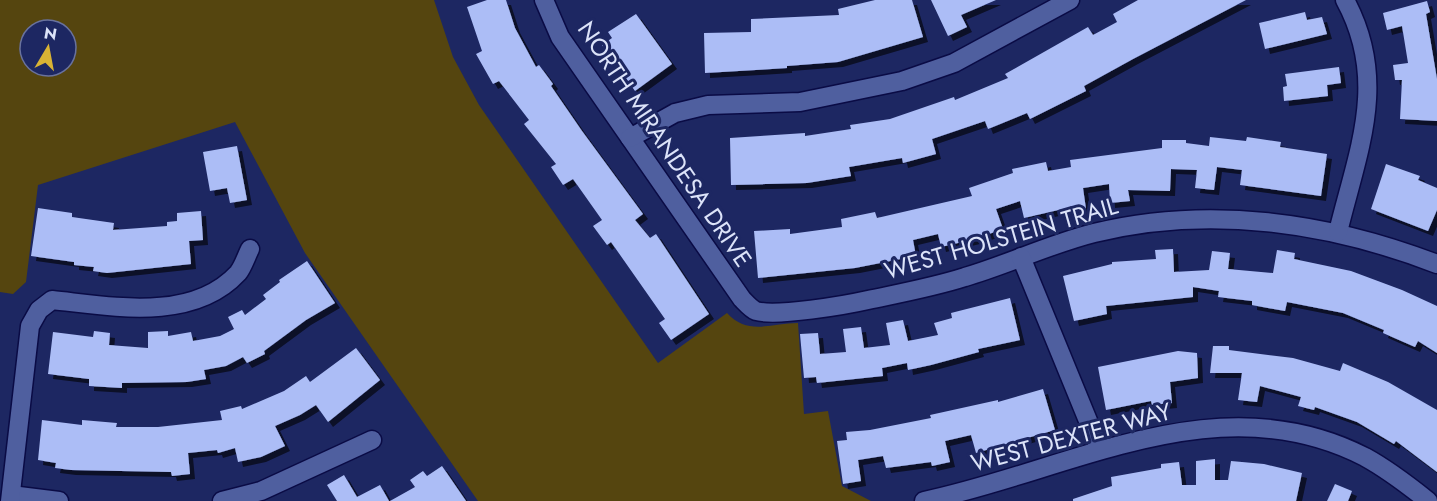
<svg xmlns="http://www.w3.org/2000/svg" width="1437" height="501" font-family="Jost,sans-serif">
  <defs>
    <filter id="shadow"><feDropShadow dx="5" dy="5" stdDeviation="0" flood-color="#0009"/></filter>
  </defs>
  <rect width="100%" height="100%" fill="#1d2762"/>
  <path fill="#55450f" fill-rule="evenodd" d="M0,0H434L453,57L479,105L658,363L727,313C748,336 771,323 798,323L804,414L828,411L842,486L871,501H478L305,253L235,122L38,185L26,282L13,294L0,292ZM30,30H66V66H30Z"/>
  <g fill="#acbdf6" filter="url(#shadow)">
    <path d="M487,0H506L515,28L536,67L539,65L553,84L551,86L582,131L643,214L635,220L650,238L656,234L709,314L671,340L659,323L665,319L611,242L607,245L593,226L602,220L573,179L563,185L551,167L556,164L524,124L529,120L499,81L493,84L476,54L482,51L467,7Z"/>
    <path d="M875,0H912L923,37L838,62L787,66V68L705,73L704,33L751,32V19L839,15L838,9Z"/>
    <path d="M931,0H996L961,15L967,27L948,36Z"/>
    <path d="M1138,0H1246L1133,59L1084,86L1086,91L1030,119L1027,113L988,129L985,121L932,139L936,154L903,163L902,158L849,167L851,176L807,183L731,185L730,138L805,133V136L851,129L850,125L890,119L954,97L955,100L1008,78L1005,74L1088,27L1093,35L1117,22L1113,14Z"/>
    <path d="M1427,1L1430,12L1426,14L1437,79V121L1400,119L1402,80H1395L1393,65L1408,63L1402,26L1387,30L1383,13Z"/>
    <path d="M1305,12L1307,20L1322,17L1327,34L1265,49L1259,23Z"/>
    <path d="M636,14L672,64L635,91L602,45L612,38L608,32Z"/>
    <path d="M1339,67L1341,83L1327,85L1328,96L1284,101L1283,87L1287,86L1285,74Z"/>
    <path d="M1210,137L1246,141L1247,137L1281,142L1280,147L1327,154L1321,196L1240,185L1242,170L1217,167L1214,190L1195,188L1197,170L1171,169L1170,191L1128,190L1130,201L1110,203L1109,184L1083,188L1086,209L1068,211L1067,208L1024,218L1020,201L996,209L1003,229L975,239L941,247L938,234L913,240L916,256L855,268L758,278L754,231L790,229V234L842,227L841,219L875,212L877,218L972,196L969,188L1013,173L1012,169L1046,162L1048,171L1071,167L1070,160L1162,148V140H1186V143L1209,146Z"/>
    <path d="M237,146L247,200L230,203L227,188L210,191L203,152Z"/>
    <path d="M1386,164L1420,176L1418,180L1437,188V210L1428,231L1371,209Z"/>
    <path d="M38,208L72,213V217L114,223L113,230L167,226V222L177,221V213L201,211L203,240L189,241L191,264L107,273L93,271L94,267L74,265V262L31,256Z"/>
    <path d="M1173,249L1174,272L1209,270L1212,251L1230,253L1228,269L1273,273L1277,250L1295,253L1294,259L1351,271L1402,290L1437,306V353L1418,341L1415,347L1383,333L1384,330L1343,313L1287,302L1285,311L1252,305V301L1218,297L1219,291L1193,287V297L1106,306L1107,314L1074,321L1063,276L1112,264V262L1156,259L1155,250Z"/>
    <path d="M307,261L335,303L306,320L264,351L265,354L247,363L243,357L226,366L204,370L206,379L187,382L122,383V388L89,386V379L48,374L53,332L93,337L94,331L110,333L109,345L148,348V332L168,331V336L191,332L193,341L220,336L234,329L228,317L242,310L245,315L266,299L263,295L280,282L279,280Z"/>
    <path d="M1010,298L1020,340L978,349L979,352L931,365L908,370L907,363L882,368L883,376L817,383L816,377L804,378L800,334L818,333L820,354L846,352L843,329L861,327L864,348L890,345L886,323L903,320L908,341L938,335L934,323L952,318L951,313Z"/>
    <path d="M1213,346H1229V350L1293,358L1340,371L1343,363L1388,382L1437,410V472L1396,441L1394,444L1357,422L1315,407L1314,410L1298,406L1301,397L1260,386L1257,402L1238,400L1242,373H1210Z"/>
    <path d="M356,348L380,380L328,422L316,405L300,415L275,426L285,446L261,457L238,462L235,448L218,453L217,450L188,453L190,474L172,476L171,472L71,470L55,468L56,463L38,460L42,420L82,425V420L117,423L116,427H158L222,420L220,411L241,406L242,409L284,391L306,376L310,382Z"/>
    <path d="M1178,351L1197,353L1198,378L1170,382L1172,403L1152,405L1151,401L1106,410L1098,367Z"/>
    <path d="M1043,389L1055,430L976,453L971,435L945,441L950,462L932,466L931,462L886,468L883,456L858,460L861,481L843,484L837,441L847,440L846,432L870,430L931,418L930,415L998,400V402Z"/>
    <path d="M1215,459V480H1228L1231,461L1264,464L1302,473L1296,501H1073V499L1112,486L1111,477L1161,468V464L1179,462L1182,485H1196V461Z"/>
    <path d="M442,466L466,501H390L415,487L410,480L423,471L427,476Z"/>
    <path d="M344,475L357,497L380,485L389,501H337L327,485Z"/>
    <path d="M1335,484L1352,491L1348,501H1327Z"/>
  </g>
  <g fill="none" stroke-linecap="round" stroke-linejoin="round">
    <defs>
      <g id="minor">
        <path d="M544,0L560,37L742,299C746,303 751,309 756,311C776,317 846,305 868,300C901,293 934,287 965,277C1009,264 1050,244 1094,233C1209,205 1328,222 1437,264"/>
        <path d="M630,138L675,113L708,105L800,102L902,81L954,63L1070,0"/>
        <path d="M1338,232C1358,150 1389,81 1345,0"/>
        <path d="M1021,257L1100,450"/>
        <path d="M11,495L59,501"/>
        <path d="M10,501L30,326L39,310L52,300C110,306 192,323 238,273C243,267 246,257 250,249"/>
        <path d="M222,501L261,491L372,440"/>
        <path d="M924,501C1069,471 1218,381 1365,457C1387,469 1408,485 1428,501"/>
      </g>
    </defs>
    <use href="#minor" stroke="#0a0b45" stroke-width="21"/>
    <use href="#minor" stroke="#4f5f9f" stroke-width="18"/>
  </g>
  <g text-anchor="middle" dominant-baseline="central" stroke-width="6" stroke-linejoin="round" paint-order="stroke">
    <g font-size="24" fill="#dce3f9" stroke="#1d2762">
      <text transform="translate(665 144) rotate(56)">NORTH MIRANDESA DRIVE</text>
      <text transform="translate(1001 238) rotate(-16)">WEST HOLSTEIN TRAIL</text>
      <text transform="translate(1071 437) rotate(-15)">WEST DEXTER WAY</text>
    </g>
  </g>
  <g transform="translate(48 48) rotate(10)"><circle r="28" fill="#1d2762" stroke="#69729e" stroke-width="1.5"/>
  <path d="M0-4.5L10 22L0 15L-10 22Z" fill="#d9b334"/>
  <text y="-9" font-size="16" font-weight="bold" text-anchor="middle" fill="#dce3f9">N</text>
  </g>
</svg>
